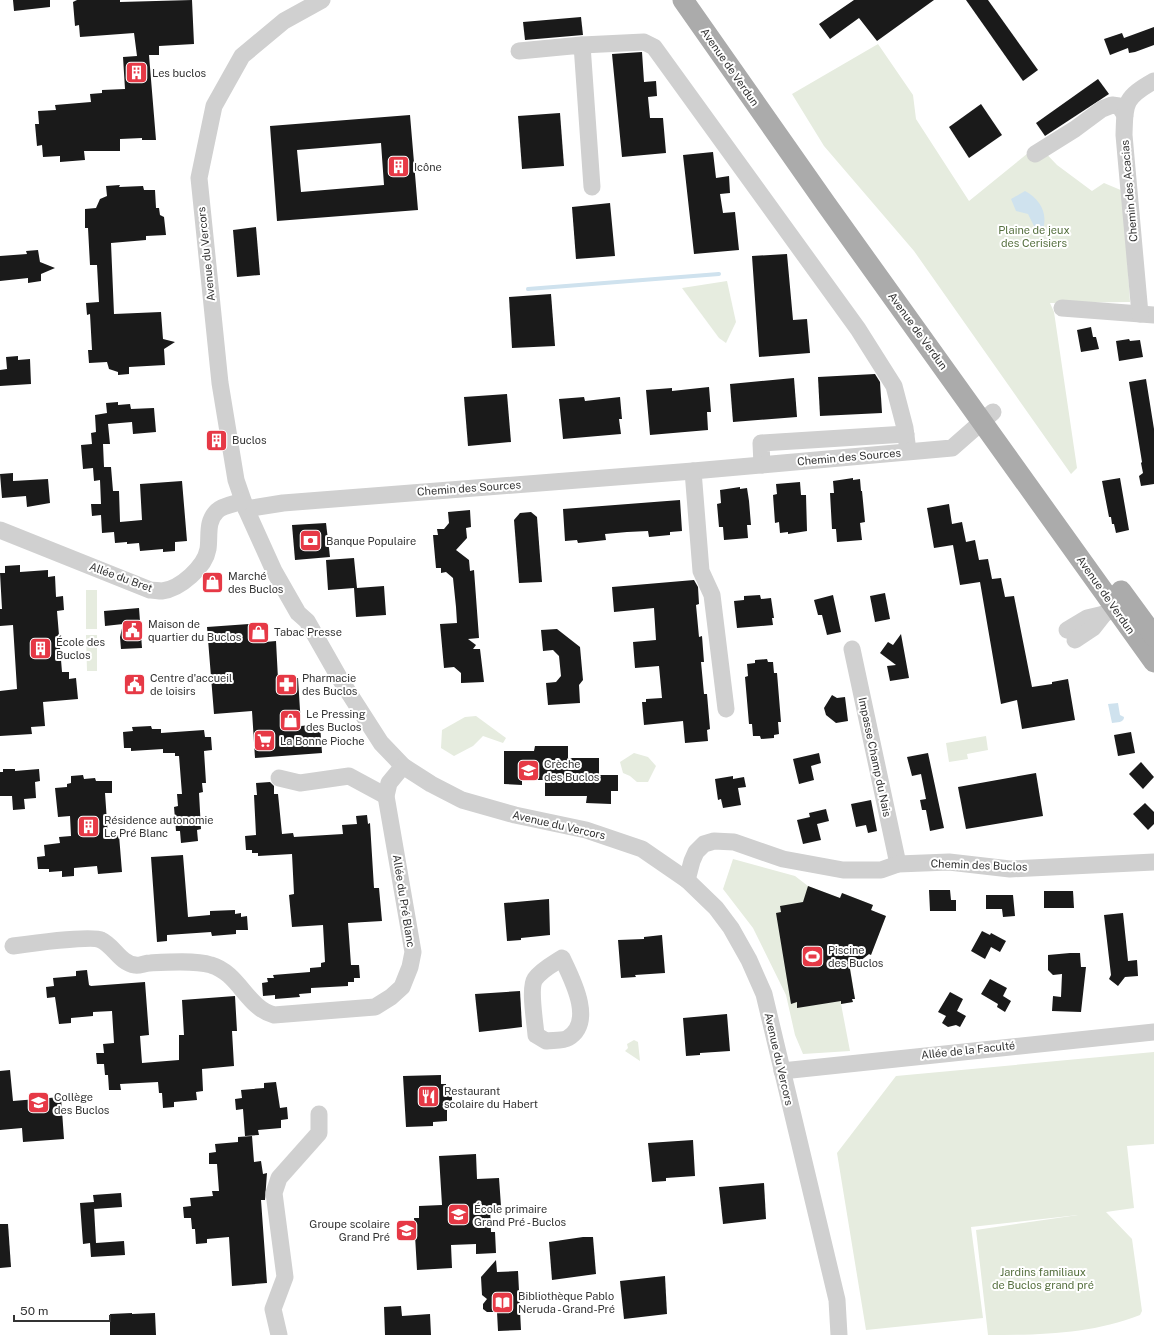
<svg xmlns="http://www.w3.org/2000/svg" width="1154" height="1335" font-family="'Public Sans',sans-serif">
  <rect width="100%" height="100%" fill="#fff"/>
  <g fill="#e6ecdf">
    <path d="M878,44L913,95L916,119L969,201L1038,145L1057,165L1092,191L1104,183L1123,191L1130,302L1050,303L1054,312L1077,468L1071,474L914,251L824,146L792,94Z"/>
    <path d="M727,281L736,322L726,343L719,338L682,288Z"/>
    <rect x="86" y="590" width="11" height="39"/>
    <path d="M86,635H97V671H87Z"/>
    <path d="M476,716L506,738L503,743L483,736L473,746L454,756L441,748L442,730L465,717Z"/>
    <path d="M986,736L988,750L967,754L968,759L949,762L946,743Z"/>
    <path d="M634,753L648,757L656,766L648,782H637L630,776L623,773L620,762Z"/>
    <path d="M733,859L795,876L808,886L840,898L842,893L873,905L871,911L886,916L871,955L860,951L857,955L861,960L858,963L854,958L849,960L855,999H852L853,1002L841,1004L850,1051L803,1054L795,1035L786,995L753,928L723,889Z"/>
    <path d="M634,1040L638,1042L640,1061L625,1051L628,1048L627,1044Z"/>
    <path d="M1154,1052V1144L1127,1146L1134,1208L1106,1212L1132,1239L1142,1311L1140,1315C1092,1334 1040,1335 988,1335L976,1230L1078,1215L971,1227L983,1318L866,1330L837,1153L896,1076Z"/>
  </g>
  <g fill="#cfe2ee">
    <path d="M1025,191C1040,199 1048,213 1043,229L1035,228L1028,214L1016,211L1011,199Z"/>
    <path d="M1118,703L1120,715L1124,717C1124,723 1117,722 1112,723L1108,704Z"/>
  </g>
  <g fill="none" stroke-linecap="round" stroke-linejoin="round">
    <path stroke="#cfe2ee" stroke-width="4" d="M528,289L719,274"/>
  </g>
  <g fill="#1a1a1a" fill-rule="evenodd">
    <path d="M13,0H50V7L14,11Z"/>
    <path d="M77,0H120V2L192,0L194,44L159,46V55H149L156,140H142V138L120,139V151H84L85,160L60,162V156L43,157L42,145L37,146L35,124H39L38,111L56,110L55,105L91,102L90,94L102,93V90L125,89L123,57L137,56L134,33L80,37L79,25L75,26L73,2Z"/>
    <path d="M854,0H934L877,41L859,18L830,39L819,24Z"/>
    <path d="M966,0H988L1038,70L1023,81Z"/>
    <path d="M581,17L583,35L525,40L523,22Z"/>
    <path d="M1154,27V45L1135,52L1129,53L1128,48L1110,55L1104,39L1122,33L1124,38Z"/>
    <path d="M642,52L644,82L656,81L657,96L648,97L650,118H663L666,153L622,157L612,54Z"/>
    <path d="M1098,79L1109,94L1045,136L1036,123Z"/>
    <path d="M981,104L1002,135L969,158L949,127Z"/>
    <path d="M560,113L564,166L522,169L518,116Z"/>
    <path d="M410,115L418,210L277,221L270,126ZM381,143L384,185L301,192L297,150Z"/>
    <path d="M713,152L716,178L729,176L730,193L720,194L723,213L735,212L739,250L694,254L683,155Z"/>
    <path d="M120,185L119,187L143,186L144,190H155L156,208H159L160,215L164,217L166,235L146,236V240L111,243L114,314L161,312L163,339L175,342L164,349L165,365L129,367V374L118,375V372L109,369L107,362L89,363L88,350H92L90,314L87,315L86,303L99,302L97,265H90L88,228H85V209L96,208L100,199L107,196L106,186Z"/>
    <path d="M610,203L615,256L576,259L572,207Z"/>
    <path d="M256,227L260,275L237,277L233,230Z"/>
    <path d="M38,250L40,262L55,268L41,274V281L28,283V278L0,281V256L27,254L26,251Z"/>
    <path d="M787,254L793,320L807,319L810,353L759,357L752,256Z"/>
    <path d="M551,294L555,346L512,348L509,297Z"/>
    <path d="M1091,327L1093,337H1096L1099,349L1081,352L1077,330Z"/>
    <path d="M1129,339L1130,341L1140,340L1143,357L1119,361L1116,341Z"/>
    <path d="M18,356V360L30,359L31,384L0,386V370L7,369L6,357Z"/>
    <path d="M875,374L880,382L882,413L820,416L818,377Z"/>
    <path d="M794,378L797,417L733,422L730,384Z"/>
    <path d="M1146,379L1154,429V484L1141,486L1139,476L1143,473L1141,463L1142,462L1129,382Z"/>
    <path d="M709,387L711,412H707L708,430L650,435L646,390L672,388V391Z"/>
    <path d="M507,394L511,442L468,446L464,397Z"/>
    <path d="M584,397L585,401L620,397L622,419H619L621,434L563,439L559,399Z"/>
    <path d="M118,402V405L130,404L131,409L154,408L156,432L133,434L132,422L108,424L110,444H103L104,467H111L113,491H119L120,522L142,520L140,484L182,481L187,541L175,542V551L163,552V549L140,551L139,543L127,544V542L115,543L114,532L102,533L101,515L92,516L91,504H101L100,480L94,481L93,468L83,469L81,445L92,444L91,433L96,432L95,415L107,413L106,403Z"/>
    <path d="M13,473V481L48,479L50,503L27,507L26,496L2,498L0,474Z"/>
    <path d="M853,478V480L860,479L861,491H862L865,522L860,523L862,540L837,542L836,529H832L830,493H834L833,481Z"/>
    <path d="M1120,478L1129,530L1116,533L1114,524H1112L1111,517H1109L1102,481Z"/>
    <path d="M800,482L801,495H806L807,531L788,534V532L780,533L779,522L775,523L773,495L777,494L776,484Z"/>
    <path d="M740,487V489L747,488L749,501L751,525H747L748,538L724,540L723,527H719L717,504L721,503L720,490Z"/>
    <path d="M680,500L682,531L670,532V535L649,537L648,531L627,532L605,534L606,540L578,543L577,540L565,541L563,509Z"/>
    <path d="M949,504L952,524L962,522L966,542L975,540L979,560L988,559L992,579L1001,578L1005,597L1014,596L1032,687L1052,684V682L1068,679L1075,720L1022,729L1017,700L1001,704L980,582L960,585L953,545L934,548L927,508Z"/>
    <path d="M470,510L471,527L466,528L467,538L456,550L469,560L470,571L474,570L479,638L468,639L476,645L473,649H480L484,682L461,683V673L454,667L444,668L440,624L457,623L456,607L453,578L446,572L441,573V568H436L433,535H438L437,529H444L449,523L448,512Z"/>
    <path d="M531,512L537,517L542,582L519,583L514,520L520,513Z"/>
    <path d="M326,523L330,557L295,560L292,525Z"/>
    <path d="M354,558L357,588L384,586L386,615L356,617L354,588L328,590L326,560Z"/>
    <path d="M20,565V572L48,570V577L55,576L56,597L63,596L64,610L57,611L62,672H69V679L76,678L78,699L43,702L45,726L31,727L32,734L0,736V691L17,689L13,625L0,626V609H2L0,573H5V566Z"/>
    <path d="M694,580L698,587L699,604L696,605L699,637L702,636L704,662H701L704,694H707L710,729L707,730L708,741L685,743L683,721L644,725L642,702H646V699L662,698L659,666L635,668L633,642L656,640L654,608L614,612L612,587Z"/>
    <path d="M885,593L890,619L875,622L870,596Z"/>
    <path d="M760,595L761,599L771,598L774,618H772L773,625L737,628L734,601L744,600V596Z"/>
    <path d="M833,595L841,632L827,635L822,615H818L814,600Z"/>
    <path d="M139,608L142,648L121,649L120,637L123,624L105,626L104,611Z"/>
    <path d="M265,623V642L276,641L278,679L298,678L301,726L320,724L322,753L255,758L252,711L214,714L207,627Z"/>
    <path d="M557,629L580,647L583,680L579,685L580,703L548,705L546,683L556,682L561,676L559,656L553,650L543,651L541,630Z"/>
    <path d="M901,634L909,678L890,681L887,666L896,665L880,653L888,642L893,645Z"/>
    <path d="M767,659L768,662H773L774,673H777L781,722H778L779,734L774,735V738L761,739L760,736H753L752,724H749L745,677L748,676L747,664L755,663V660Z"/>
    <path d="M832,695L837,698L845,697L848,721L836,723L826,715L824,708Z"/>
    <path d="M151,726L152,729H161V733L204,730L205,737H211L212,750L204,751L206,783H202L203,792L199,793L201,829L197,830L198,841L181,843L180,831H176L174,807L178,806L177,794H182L179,756H175V753H163V749L131,751V748H124L123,732L133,731L132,727Z"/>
    <path d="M1131,732L1135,753L1118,756L1114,735Z"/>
    <path d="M535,746H568V758H599V775H618V791H611V804L586,803L587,796H545V780H522V785L504,784V751H534Z"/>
    <path d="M819,753L821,763L811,766L814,780L799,784L793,759Z"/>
    <path d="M928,753L944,828L930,831L926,810H922L920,800L926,799L921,774L912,776L907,757Z"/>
    <path d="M1141,762L1154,777L1143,789L1129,774Z"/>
    <path d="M3,769H15V771L39,769L40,781L35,782L36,798L24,799L25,809L13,810L12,796H0V772H3Z"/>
    <path d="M1036,773L1043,816L966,829L958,787Z"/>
    <path d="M83,775L84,779L95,778L96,781H112V793H105L108,836L119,835L122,872L98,874L97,866L74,868V876L62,877V871L49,872V869H38L37,857L45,856L44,845L60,843L59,837L71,836L70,816L58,817L55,788L67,787V784L71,783V776Z"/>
    <path d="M733,776V779L744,777L746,787L738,788L741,805L723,808L721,799L718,800L715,779Z"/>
    <path d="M270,782L274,786V794H278L282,834L293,833L294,837L343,834L342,825L357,824L356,816L367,815L368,824L370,823L374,888H379L382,921L348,923L351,965H359L360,978H354V982H348V986L311,988V993L299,994L300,997L275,999V995L263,996L262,983L268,982L267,978H274L273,975L310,972V968L321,967V963L325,962L323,925L292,927L289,895L294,894L292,854L258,856V853H252V850H246L245,836L256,835L254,795H257L256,783Z"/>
    <path d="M871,800L877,831L868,833L866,825L856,827L851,804Z"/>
    <path d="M1145,803L1154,812V824L1148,830L1133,814Z"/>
    <path d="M826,809L829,821L817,824L821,840L803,844L797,820L810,817L809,813Z"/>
    <path d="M183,855L188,917L210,915V911L235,910V914L241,913V917L247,916L248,930H236V934L212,936L211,932L167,935V941L157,942L151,857Z"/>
    <path d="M808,886L840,898L842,893L873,905L871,910L886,916L871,955L869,954L850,969L855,999H852L853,1002L841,1004V1001L797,1008V1002L791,1004L776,913L781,912L780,906L803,902Z"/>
    <path d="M929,890H950L951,900H956V911H930Z"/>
    <path d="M1044,891H1073L1074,908H1044Z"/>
    <path d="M986,895H1013L1015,916L1003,917L1002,909H986Z"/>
    <path d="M549,899L550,935L521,938V940L507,941L504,903Z"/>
    <path d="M1123,913L1128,961L1137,960L1138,976L1125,977L1118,986L1109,979L1111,975L1104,915Z"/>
    <path d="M982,931L990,935L991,933L1006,941L1000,952L991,947L985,959L971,951Z"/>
    <path d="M662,935L665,973L635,975L636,977L621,978L618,940L644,939V937Z"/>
    <path d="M1070,953H1080L1081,967H1086L1081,1012L1052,1011L1053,996L1061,997L1062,974L1053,975L1048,970V955Z"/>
    <path d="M87,970L89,985L91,986L145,982L149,1035L140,1036L142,1063L179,1060V1035H184L182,1000L235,996L237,1031H232L234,1066L202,1069L203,1091L196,1092L197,1100L174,1102V1107L163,1108L162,1093H159L158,1082L120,1084L121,1090H109L108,1075H105L104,1064H97L96,1053H104L103,1044L114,1043L112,1011L93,1012V1016L71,1018V1023L59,1024L55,997L47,998L46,987L54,986L53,978L76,976V971Z"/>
    <path d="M990,979L1007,988L1003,996L1011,1001L1005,1012L997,1007L998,1004L981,994Z"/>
    <path d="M520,991L522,1027L479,1032L475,994Z"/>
    <path d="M950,992L963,999L957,1011L966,1016L960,1027L956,1025L948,1027L942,1023L946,1016L938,1012Z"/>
    <path d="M727,1014L730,1051L700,1053V1055L686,1056L683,1018Z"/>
    <path d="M10,1070L13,1101L61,1097L64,1139L23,1142L22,1128L0,1130V1071Z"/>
    <path d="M441,1075V1084H446V1089H452V1105H447V1121L433,1122V1126L406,1127L403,1076Z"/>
    <path d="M276,1082L280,1108L287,1107L288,1119L281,1120V1128L258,1130L259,1135L245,1136L243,1109L236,1110L235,1099L242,1098L241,1090L264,1088V1083Z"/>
    <path d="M252,1136L254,1162L261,1161L263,1174L267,1173L265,1200H261L267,1283L232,1286L229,1237L207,1239V1243L196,1244L195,1229H192L191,1218H184L183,1207L191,1206L190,1198L213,1196L212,1191H219L217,1164H209V1153L216,1152L215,1144L238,1142V1137Z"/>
    <path d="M693,1140L695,1176L666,1178V1181L652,1182L648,1143Z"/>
    <path d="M476,1154L477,1179L499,1178L501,1206H490L491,1232H495L496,1253L476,1254V1244L451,1245L452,1268L417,1270L414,1218H419V1206L442,1205L439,1156Z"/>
    <path d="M764,1183L766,1219L723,1224L719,1187Z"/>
    <path d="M121,1193L122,1207L94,1209V1207L96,1243L124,1241L125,1255L91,1257L90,1243L83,1244L80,1203L94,1202L93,1195Z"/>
    <path d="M0,1224H8L11,1267L0,1268Z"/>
    <path d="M583,1237H593L596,1274L552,1280L549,1242Z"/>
    <path d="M496,1260L497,1272L518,1271L521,1330L498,1331L497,1312H487L483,1309V1304L487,1299L482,1295L481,1277Z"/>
    <path d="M665,1276L667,1314L624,1319L620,1281Z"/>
    <path d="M401,1306L402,1316L430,1314L431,1335H385L384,1307Z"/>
    <path d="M132,1313V1314L155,1313L156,1335H110V1314Z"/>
  </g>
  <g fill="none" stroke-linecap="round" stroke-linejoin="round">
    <g stroke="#d0d0d0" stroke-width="17">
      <path d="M322,0L284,21L242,56L214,106L199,178L220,383L236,480L246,509L274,571L298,613L307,621L340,679L381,743L403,766L431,784L462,800L515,815L586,830L642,849L687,880L716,908L731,928L749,960L764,994L837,1300L839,1335"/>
      <path d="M582,45L644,42L654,47L858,329L894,386L905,428L908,451"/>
      <path d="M519,51L582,45L592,187"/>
      <path d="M1035,154L1075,129L1102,109L1112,105L1119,106L1125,115"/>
      <path d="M1062,308L1154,315"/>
      <path d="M1140,314L1124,135C1125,103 1124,98 1154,81"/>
      <path d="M762,465L761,443L906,434"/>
      <path d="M693,471L701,571L712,595L726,709"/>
      <path d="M246,509L283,503L693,471L952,448L993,412"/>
      <path d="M0,530L150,590C154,590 158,591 162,591C180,589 205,567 208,549C210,535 206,522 217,511C223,505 235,504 243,501"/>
      <path d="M1067,630L1087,618L1104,614"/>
      <path d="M1075,640L1093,628L1104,614L1125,601"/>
      <path d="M852,649L898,864"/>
      <path d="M279,778L300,783L349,776L386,796"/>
      <path d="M687,880L692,861L696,852L704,844L714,841L734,842L783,859L843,870H881L898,864L949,862L1010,869L1154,862"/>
      <path d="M13,946C27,944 92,935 101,940C114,946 120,963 135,965C139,966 145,963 150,963C167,962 195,960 211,965C239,973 247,1008 274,1015L375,1007L391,997L402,987L410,967L413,952L386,796L389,783L403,766"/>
      <path d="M562,958C572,979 595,1022 568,1038C563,1041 552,1040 546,1041L536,1035C535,1022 529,988 535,979C541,970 553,964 562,958Z"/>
      <path d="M782,1071L1154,1032"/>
      <path d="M279,1335L273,1309L285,1277L274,1193L279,1178L319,1133V1114"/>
    </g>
    <g stroke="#ababab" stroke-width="21">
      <path d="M683,0L826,204L1154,662"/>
      <path d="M1121,591L1154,636"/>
    </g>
  </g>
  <defs>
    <symbol id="building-square" viewBox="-11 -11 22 22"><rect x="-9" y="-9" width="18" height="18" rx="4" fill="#e63946" stroke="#fff"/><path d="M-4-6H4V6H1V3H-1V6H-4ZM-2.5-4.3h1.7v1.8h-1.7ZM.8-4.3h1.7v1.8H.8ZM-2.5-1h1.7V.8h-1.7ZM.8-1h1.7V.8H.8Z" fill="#fff"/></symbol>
    <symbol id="bank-square" viewBox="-11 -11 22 22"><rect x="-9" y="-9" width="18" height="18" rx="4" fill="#e63946" stroke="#fff"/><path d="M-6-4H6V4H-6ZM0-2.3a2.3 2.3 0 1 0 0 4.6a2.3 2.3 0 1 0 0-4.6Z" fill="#fff"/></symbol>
    <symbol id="shop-square" viewBox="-11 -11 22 22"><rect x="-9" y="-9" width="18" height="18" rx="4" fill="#e63946" stroke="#fff"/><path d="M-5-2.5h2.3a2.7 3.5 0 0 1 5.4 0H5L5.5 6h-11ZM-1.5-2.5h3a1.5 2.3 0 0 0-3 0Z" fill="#fff"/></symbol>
    <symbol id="civic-square" viewBox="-11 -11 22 22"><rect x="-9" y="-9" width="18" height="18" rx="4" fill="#e63946" stroke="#fff"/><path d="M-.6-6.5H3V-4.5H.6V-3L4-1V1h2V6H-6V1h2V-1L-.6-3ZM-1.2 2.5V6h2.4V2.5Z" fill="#fff"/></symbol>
    <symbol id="pharmacy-square" viewBox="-11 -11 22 22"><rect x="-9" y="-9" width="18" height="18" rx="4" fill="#e63946" stroke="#fff"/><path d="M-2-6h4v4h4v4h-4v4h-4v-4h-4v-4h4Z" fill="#fff"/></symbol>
    <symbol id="supermarket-square" viewBox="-11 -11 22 22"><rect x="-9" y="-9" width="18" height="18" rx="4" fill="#e63946" stroke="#fff"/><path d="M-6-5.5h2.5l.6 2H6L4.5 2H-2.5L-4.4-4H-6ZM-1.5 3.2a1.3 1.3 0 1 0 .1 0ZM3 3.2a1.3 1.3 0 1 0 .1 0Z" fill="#fff"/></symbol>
    <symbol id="school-square" viewBox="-11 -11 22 22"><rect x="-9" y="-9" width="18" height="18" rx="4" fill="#e63946" stroke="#fff"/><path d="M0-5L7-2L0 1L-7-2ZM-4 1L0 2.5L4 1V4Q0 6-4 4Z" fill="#fff"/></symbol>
    <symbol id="stadium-square" viewBox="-11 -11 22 22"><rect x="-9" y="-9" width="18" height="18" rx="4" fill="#e63946" stroke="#fff"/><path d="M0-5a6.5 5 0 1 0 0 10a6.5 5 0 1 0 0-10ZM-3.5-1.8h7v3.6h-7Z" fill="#fff"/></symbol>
    <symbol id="restaurant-square" viewBox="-11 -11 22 22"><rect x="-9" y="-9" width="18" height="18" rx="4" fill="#e63946" stroke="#fff"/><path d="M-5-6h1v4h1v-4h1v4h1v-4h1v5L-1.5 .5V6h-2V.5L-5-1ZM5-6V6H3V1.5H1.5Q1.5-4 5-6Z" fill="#fff"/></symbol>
    <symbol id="library-square" viewBox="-11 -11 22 22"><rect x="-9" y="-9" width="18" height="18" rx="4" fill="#e63946" stroke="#fff"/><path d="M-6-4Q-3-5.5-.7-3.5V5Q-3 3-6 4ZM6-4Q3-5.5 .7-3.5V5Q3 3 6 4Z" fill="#fff"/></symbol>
  </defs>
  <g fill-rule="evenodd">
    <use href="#building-square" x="124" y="60" width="25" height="25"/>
    <use href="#building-square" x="386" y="154" width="25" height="25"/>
    <use href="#building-square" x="204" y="428" width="25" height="25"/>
    <use href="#bank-square" x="298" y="528" width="25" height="25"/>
    <use href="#shop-square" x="200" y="570" width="25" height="25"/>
    <use href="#civic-square" x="120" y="618" width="25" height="25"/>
    <use href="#shop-square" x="246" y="620" width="25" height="25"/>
    <use href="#building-square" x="28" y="636" width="25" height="25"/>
    <use href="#civic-square" x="122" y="672" width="25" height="25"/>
    <use href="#pharmacy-square" x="274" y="672" width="25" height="25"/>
    <use href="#shop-square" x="278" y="708" width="25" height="25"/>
    <use href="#supermarket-square" x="252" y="728" width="25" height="25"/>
    <use href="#school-square" x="516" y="758" width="25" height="25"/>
    <use href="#building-square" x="76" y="814" width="25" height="25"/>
    <use href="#stadium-square" x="800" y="944" width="25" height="25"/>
    <use href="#restaurant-square" x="416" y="1084" width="25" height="25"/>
    <use href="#school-square" x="26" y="1090" width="25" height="25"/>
    <use href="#school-square" x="446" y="1202" width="25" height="25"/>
    <use href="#school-square" x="394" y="1218" width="25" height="25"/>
    <use href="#library-square" x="490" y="1290" width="25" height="25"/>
  </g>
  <g text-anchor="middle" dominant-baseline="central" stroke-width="4" stroke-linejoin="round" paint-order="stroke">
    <g font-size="11" fill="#333" stroke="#fff">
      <text transform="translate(730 67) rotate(55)">Avenue de Verdun</text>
      <text transform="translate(1129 191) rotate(-95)">Chemin des Acacias</text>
      <text transform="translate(206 254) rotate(-96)">Avenue du Vercors</text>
      <text transform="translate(918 331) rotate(54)">Avenue de Verdun</text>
      <text transform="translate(849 457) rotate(-5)">Chemin des Sources</text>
      <text transform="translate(469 488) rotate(-4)">Chemin des Sources</text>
      <text transform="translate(121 577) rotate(20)">Allée du Bret</text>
      <text transform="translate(1106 595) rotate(55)">Avenue de Verdun</text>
      <text transform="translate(875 757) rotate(78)">Impasse Champ du Nais</text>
      <text transform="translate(559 825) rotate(13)">Avenue du Vercors</text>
      <text transform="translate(979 865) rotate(2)">Chemin des Buclos</text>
      <text transform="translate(404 901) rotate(81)">Allée du Pré Blanc</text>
      <text transform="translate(968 1050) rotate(-6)">Allée de la Faculté</text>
      <text transform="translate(779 1059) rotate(77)">Avenue du Vercors</text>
    </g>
    <g font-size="11" fill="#333" stroke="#fff" text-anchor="start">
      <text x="152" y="73">Les buclos</text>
      <text x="414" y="167">Icône</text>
      <text x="232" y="440">Buclos</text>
      <text x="326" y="541">Banque Populaire</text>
      <text x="228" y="576">Marché<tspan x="228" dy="13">des Buclos</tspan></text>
      <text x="148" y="624">Maison de<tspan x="148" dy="13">quartier du Buclos</tspan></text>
      <text x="274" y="632">Tabac Presse</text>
      <text x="56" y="642">École des<tspan x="56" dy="13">Buclos</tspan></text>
      <text x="150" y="678">Centre d'accueil<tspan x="150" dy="13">de loisirs</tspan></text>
      <text x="302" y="678">Pharmacie<tspan x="302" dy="13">des Buclos</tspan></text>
      <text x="306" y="714">Le Pressing<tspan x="306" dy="13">des Buclos</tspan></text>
      <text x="280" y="741">La Bonne Pioche</text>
      <text x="544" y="764">Crèche<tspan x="544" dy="13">des Buclos</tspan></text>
      <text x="104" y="820">Résidence autonomie<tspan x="104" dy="13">Le Pré Blanc</tspan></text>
      <text x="828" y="950">Piscine<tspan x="828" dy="13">des Buclos</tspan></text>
      <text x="444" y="1091">Restaurant<tspan x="444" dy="13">scolaire du Habert</tspan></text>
      <text x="54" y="1097">Collège<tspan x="54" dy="13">des Buclos</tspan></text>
      <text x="474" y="1209">École primaire<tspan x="474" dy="13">Grand Pré - Buclos</tspan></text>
      <text x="390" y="1224" text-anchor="end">Groupe scolaire<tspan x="390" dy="13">Grand Pré</tspan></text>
      <text x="518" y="1296">Bibliothèque Pablo<tspan x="518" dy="13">Neruda - Grand-Pré</tspan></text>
    </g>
    <g font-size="11" fill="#56703f" stroke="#fff">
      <text x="1034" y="230">Plaine de jeux<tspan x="1034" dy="13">des Cerisiers</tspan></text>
      <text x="1043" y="1272">Jardins familiaux<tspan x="1043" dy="13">de Buclos grand pré</tspan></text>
    </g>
  </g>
  <path d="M14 1315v6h96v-6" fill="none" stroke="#333333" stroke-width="2"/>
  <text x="20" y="1315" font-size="12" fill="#333333" stroke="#ffffff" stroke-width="3" paint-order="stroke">50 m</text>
</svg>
